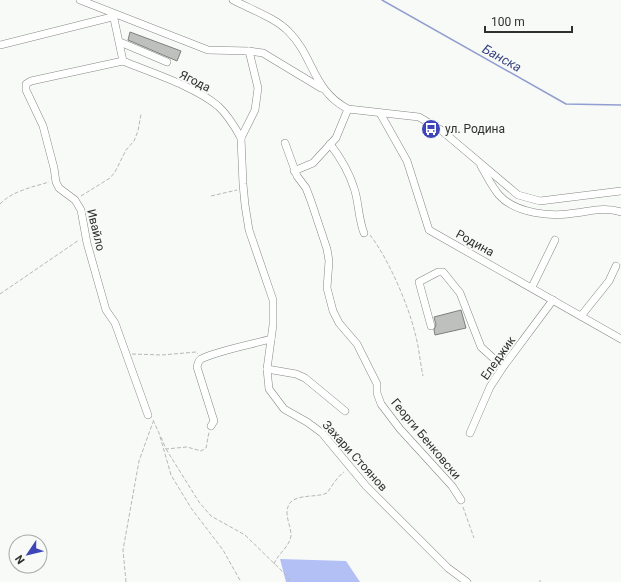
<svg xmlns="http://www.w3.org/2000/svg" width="621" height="582" font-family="Roboto,sans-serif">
  <rect width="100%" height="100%" fill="#f7faf6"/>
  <path fill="#b3c0f6" d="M280,559L346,561L360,582H286Z"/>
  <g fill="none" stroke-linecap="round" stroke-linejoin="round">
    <path stroke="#929ed2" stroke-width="1.5" d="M382,0L566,104L621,105"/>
  </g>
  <g fill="#bdc0bc" stroke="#7d7f7c">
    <path d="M130,32L181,51L177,61L128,40Z"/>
    <path d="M461,310L466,328L435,335L434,330L436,325L434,317Z"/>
  </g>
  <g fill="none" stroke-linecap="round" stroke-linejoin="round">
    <defs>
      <g id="minor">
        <path d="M80,0L208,50L249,51L263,53L321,88"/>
        <path d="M233,0C250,9 276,18 289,32C314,57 312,90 348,109L419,117L441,130L518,195L540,201L621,191"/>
        <path d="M113,14L123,61"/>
        <path d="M120,42L167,62"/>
        <path d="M0,45L112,17"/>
        <path d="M249,51L258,88L255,110L241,138L243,184L245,205L249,230L273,300V325L267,369L269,389L284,409L307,422L322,433L366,486L448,568L467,582"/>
        <path d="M123,61L31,81L26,84V90L43,126L54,168L56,182L59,188L75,200L81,210L87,243L106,310L115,323L148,415"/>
        <path d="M123,61C152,73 194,86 218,106C228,115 235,127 241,138"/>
        <path d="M380,113L407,161L429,230L621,339"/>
        <path d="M285,143L297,176L306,188L311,201L327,249L329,261L327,288L333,311L339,323L357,344L377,384V393L381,404L400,429L452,486L461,500"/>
        <path d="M330,144C340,157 349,172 354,188C359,202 358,218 364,233"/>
        <path d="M481,166C487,176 492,187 499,195C516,214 552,217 575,213C592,211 604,207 621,212"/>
        <path d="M294,171L313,163L336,138L348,109"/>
        <path d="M532,287L555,240"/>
        <path d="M581,316L609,281L616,266"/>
        <path d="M431,326L419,282L438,272H443L460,293L481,347L503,367"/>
        <path d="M267,369L296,374L305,378L345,411"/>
        <path d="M211,426L214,421L197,367C198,364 198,361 201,359C216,351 253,344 271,339"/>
        <path d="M470,433L490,387L503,367L553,300"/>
      </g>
    </defs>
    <use href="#minor" stroke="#858884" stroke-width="8"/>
    <g stroke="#b6b8b5" stroke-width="1" stroke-dasharray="4 2" stroke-linecap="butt">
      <path d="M81,196L110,178L115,172L126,150L134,141L138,131L141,114"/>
      <path d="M211,196L237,190"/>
      <path d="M0,204C12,191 33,187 49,182"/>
      <path d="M370,235C388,258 408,304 415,333C419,347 420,362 423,376"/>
      <path d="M0,294L79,240"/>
      <path d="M132,354L162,355L196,352L198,354"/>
      <path d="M153,420L159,433L171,475L191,508L223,550L241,582"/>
      <path d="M161,437L166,449L187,447L201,451L206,448L209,432"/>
      <path d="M166,449L199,502L211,516L245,535L285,574L291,582"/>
      <path d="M463,507L474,538"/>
      <path d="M274,564C278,553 290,547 291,535C291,528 287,520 287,513C287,491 315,499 327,493C332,486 337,477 344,472"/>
      <path d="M126,582L123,550L139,461L153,422"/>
      <path d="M540,582V580"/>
    </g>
    <use href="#minor" stroke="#fff" stroke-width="7"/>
  </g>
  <defs>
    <symbol id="bus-disc" viewBox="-11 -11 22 22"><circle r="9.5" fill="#3d45b9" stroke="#f7faf6"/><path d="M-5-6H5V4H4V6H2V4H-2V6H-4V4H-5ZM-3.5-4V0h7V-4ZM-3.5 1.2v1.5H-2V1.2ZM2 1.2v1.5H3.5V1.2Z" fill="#fff"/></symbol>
  </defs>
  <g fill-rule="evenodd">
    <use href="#bus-disc" x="420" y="118" width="22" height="22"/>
  </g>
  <g text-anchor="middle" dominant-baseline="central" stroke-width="4" stroke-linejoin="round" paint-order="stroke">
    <g font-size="12" fill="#2f302f" stroke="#f7faf6">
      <text transform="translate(195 81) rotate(27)">Ягода</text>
      <text transform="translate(96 230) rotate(76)">Ивайло</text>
      <text transform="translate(475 243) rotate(29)">Родина</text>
      <text transform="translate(498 358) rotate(-55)">Еледжик</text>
      <text transform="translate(426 439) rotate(50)">Георги Бенковски</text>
      <text transform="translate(355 456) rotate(48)">Захари Стоянов</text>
    </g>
    <g font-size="12" fill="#2f302f" stroke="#f7faf6" text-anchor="start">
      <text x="445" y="129">ул. Родина</text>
    </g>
    <g font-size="13" font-style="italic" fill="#374181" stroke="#f7faf6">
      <text transform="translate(502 58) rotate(29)">Банска</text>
    </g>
  </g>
  <g transform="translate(28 554) rotate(235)"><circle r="19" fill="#f7faf6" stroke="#a7a9a6"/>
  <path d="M0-3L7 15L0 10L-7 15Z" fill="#3d45b9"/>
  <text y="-6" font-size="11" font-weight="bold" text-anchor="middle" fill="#2f302f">N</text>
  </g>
  <path d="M485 26v6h87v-6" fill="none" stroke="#2f302f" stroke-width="2"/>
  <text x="491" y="26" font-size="12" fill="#2f302f" stroke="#f7faf6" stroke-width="3" paint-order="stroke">100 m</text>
</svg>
